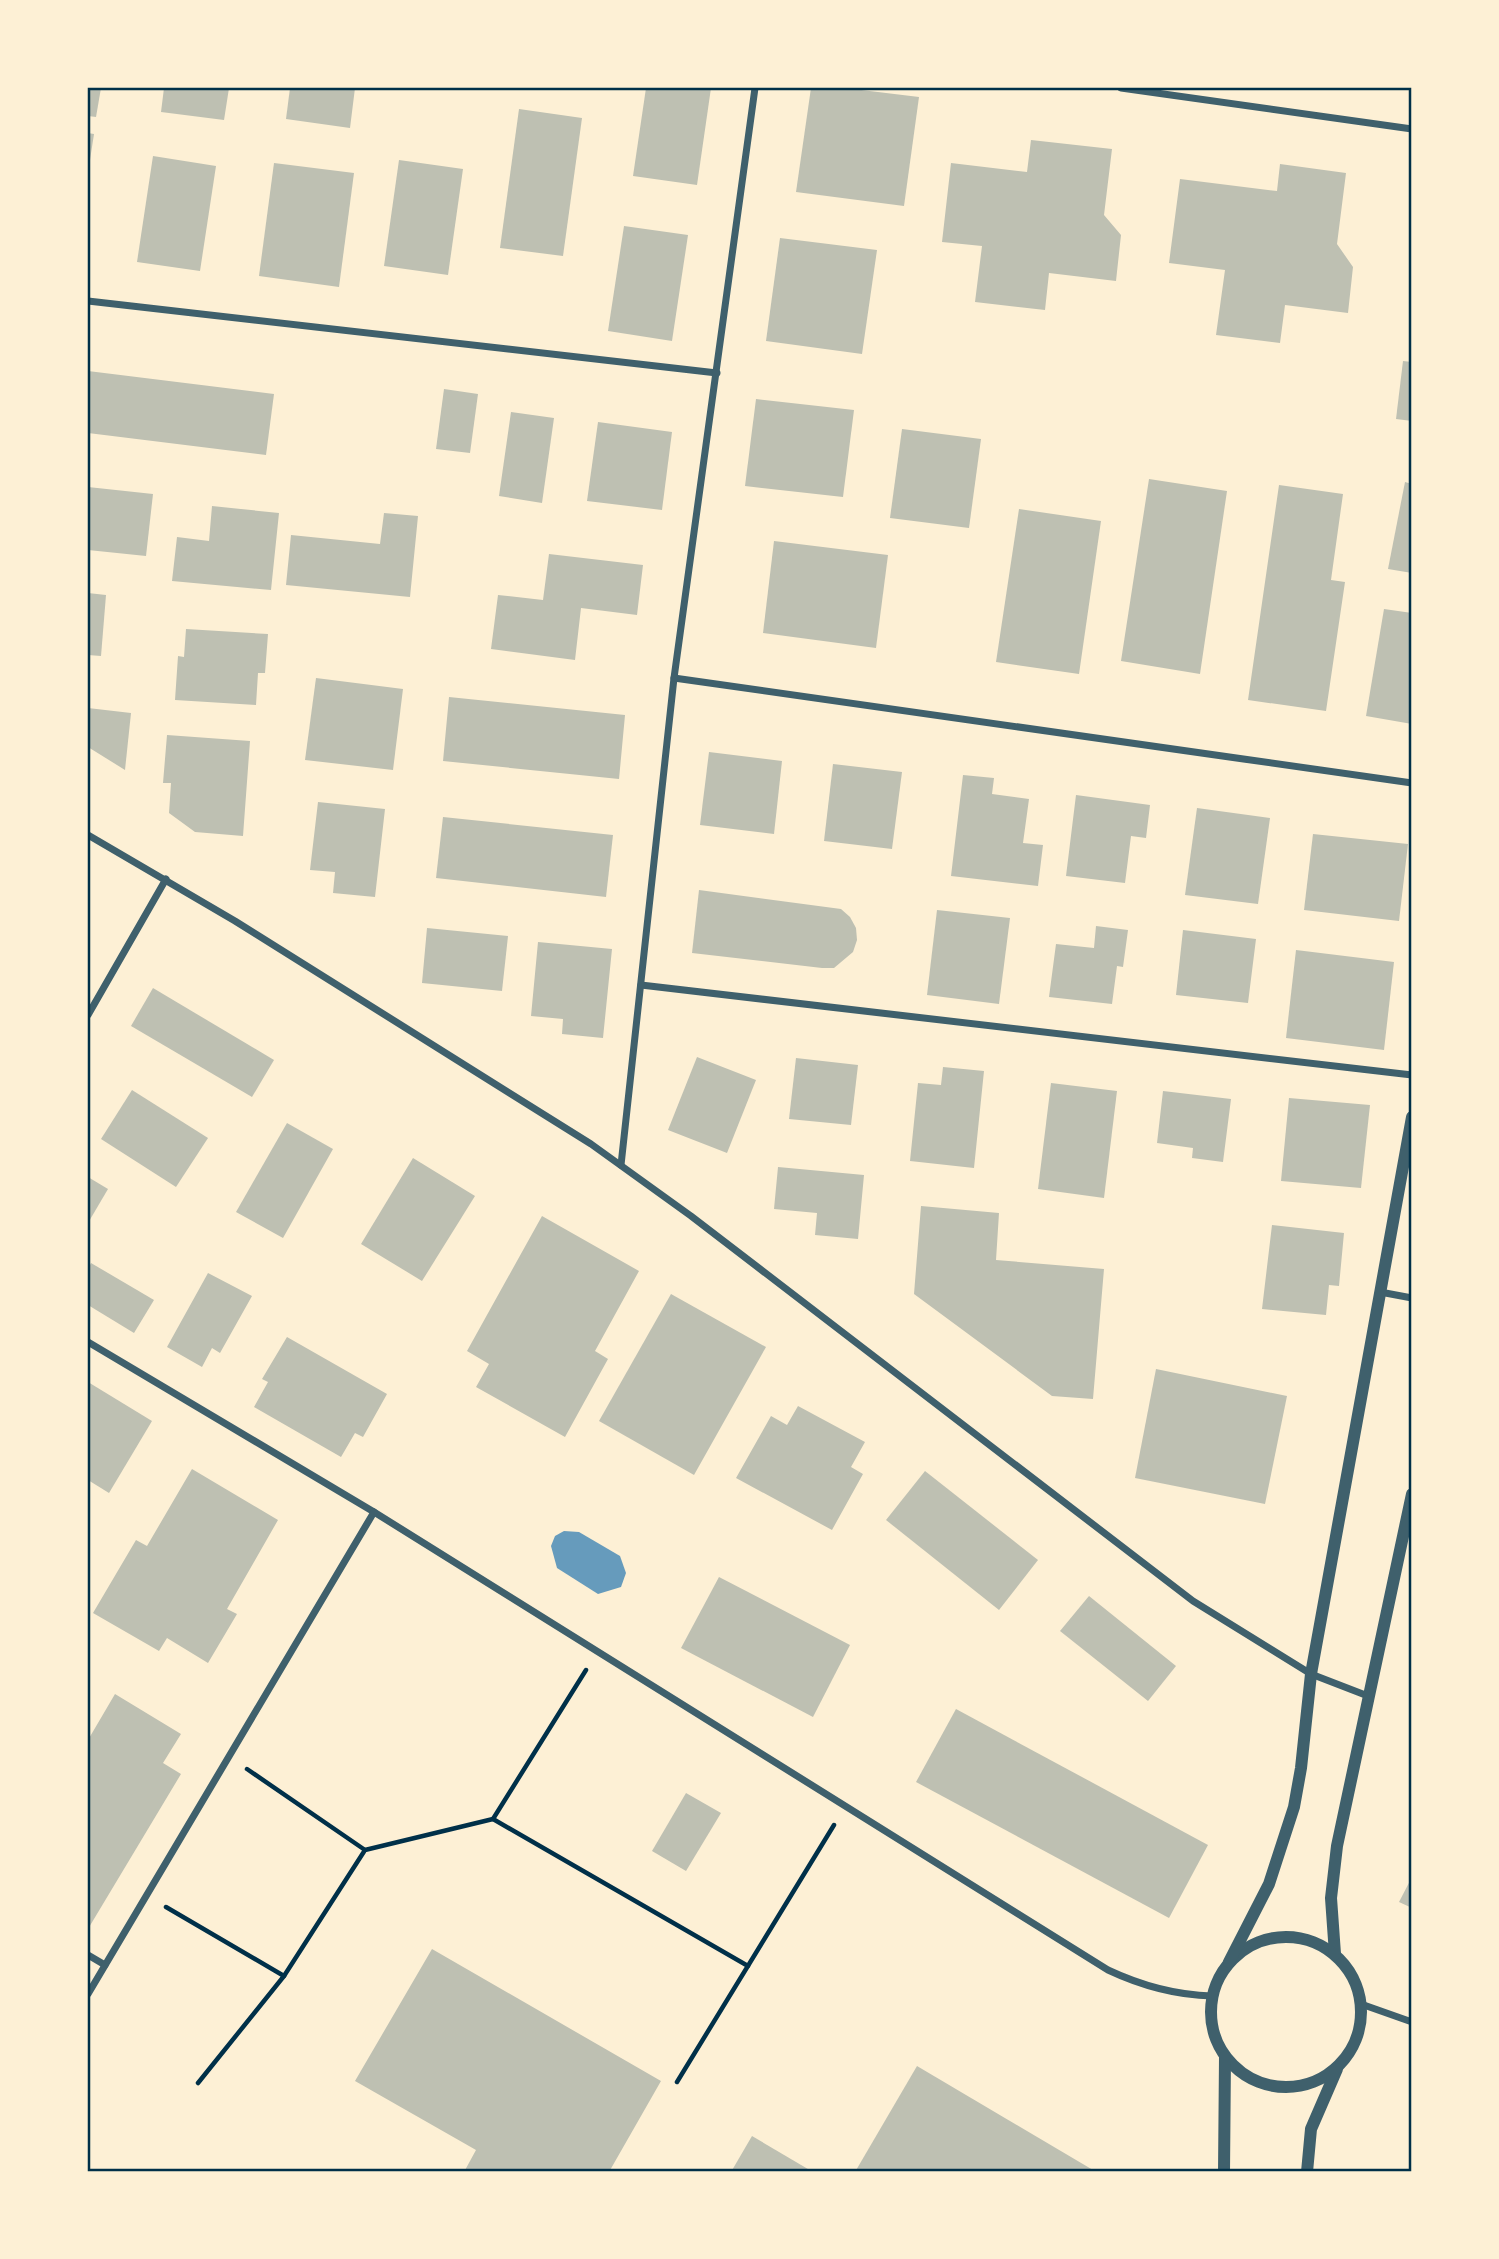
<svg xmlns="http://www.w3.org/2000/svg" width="1499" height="2259" font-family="Lora,serif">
  <rect width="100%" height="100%" fill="#fdf0d5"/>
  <path fill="#669bbc" d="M564,1531L579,1532L620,1556L626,1573L621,1587L598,1594L557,1568L551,1546L555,1536Z"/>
  <g fill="#bec0b2">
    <path d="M88,88H101L96,117L88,116Z"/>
    <path d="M164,88H229L224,120L161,112Z"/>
    <path d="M290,88H355L350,128L286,119Z"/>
    <path d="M646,88H711L697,185L633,176Z"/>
    <path d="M811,88H845L919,97L904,206L796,192Z"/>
    <path d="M519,109L582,118L563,256L500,248Z"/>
    <path d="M88,133L94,134L89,166H88Z"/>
    <path d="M1031,140L1112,149L1104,215L1121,235L1116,281L1049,273L1045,310L975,302L982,246L942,242L951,163L1027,172Z"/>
    <path d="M153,156L216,166L200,271L137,262Z"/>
    <path d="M399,160L463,169L448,275L384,266Z"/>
    <path d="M274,163L354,173L339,287L259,276Z"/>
    <path d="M1280,164L1346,173L1337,244L1353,267L1348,313L1285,305L1280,343L1216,335L1225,270L1169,263L1180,179L1277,191Z"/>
    <path d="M624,226L688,235L672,341L608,331Z"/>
    <path d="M780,238L877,250L862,354L766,341Z"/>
    <path d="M1403,361L1412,362V421L1396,419Z"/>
    <path d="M88,371L274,394L266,455L88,433Z"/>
    <path d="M444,389L478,394L470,453L436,449Z"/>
    <path d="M756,399L854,410L843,497L745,486Z"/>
    <path d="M511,412L554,418L542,503L499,496Z"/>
    <path d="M598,422L672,432L662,510L587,501Z"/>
    <path d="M902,429L981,439L969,528L890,518Z"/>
    <path d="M1149,479L1227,491L1200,674L1121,661Z"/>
    <path d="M1405,482L1412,484V573L1388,569Z"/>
    <path d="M1279,485L1343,494L1331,580L1345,582L1326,711L1248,700Z"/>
    <path d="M88,487L153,494L146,556L88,550Z"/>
    <path d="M212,506L279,513L271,590L172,581L177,537L209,541Z"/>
    <path d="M1019,509L1101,521L1079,674L996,662Z"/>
    <path d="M384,513L418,516L410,597L286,585L291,535L380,544Z"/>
    <path d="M774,541L888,555L876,648L763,633Z"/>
    <path d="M549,554L643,565L637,615L581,608L575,660L491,649L498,595L543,600Z"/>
    <path d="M88,593L106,595L101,656L88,655Z"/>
    <path d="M1384,609L1412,613V724L1366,716Z"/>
    <path d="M186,629L268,634L265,673H258L256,705L175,700L178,656L184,657Z"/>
    <path d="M316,678L403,689L393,770L305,760Z"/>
    <path d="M449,697L625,715L619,779L443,761Z"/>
    <path d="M88,708L131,713L125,770L88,747Z"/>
    <path d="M167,735L250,741L243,836L195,832L169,813L171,783H163Z"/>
    <path d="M709,752L782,761L774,834L700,825Z"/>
    <path d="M833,764L902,772L892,849L824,841Z"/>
    <path d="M963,775L994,778L992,794L1029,799L1023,843L1043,845L1038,886L951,876Z"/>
    <path d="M1076,795L1150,805L1146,838L1131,836L1125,883L1066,876Z"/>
    <path d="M318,802L385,809L375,897L333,893L335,872L310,870Z"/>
    <path d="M1197,808L1270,818L1258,904L1185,895Z"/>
    <path d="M443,817L613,835L606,897L436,878Z"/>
    <path d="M1313,834L1408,844L1399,921L1304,910Z"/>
    <path d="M699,890L841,909L850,917L856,928L857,940L853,952L834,968H822L692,953Z"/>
    <path d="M937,910L1010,918L999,1004L927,995Z"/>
    <path d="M1096,926L1128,930L1123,967L1117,966L1112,1004L1049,997L1056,944L1094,948Z"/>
    <path d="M427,928L508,936L502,991L422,983Z"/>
    <path d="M1183,930L1256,939L1248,1003L1176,995Z"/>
    <path d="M538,942L612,949L603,1038L562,1034L563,1019L531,1016Z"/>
    <path d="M1296,950L1394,962L1384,1050L1286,1038Z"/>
    <path d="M153,988L274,1060L252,1097L131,1026Z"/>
    <path d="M697,1057L756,1080L727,1153L668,1130Z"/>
    <path d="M796,1058L858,1065L851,1125L789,1119Z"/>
    <path d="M943,1067L984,1071L974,1168L910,1161L918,1083L941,1085Z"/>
    <path d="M1051,1083L1117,1091L1104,1198L1038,1189Z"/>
    <path d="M132,1090L208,1138L176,1187L101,1139Z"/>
    <path d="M1163,1091L1231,1099L1223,1162L1192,1158L1193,1148L1157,1143Z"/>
    <path d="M1289,1098L1370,1105L1361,1188L1281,1181Z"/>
    <path d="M287,1123L333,1149L283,1238L236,1212Z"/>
    <path d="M413,1158L475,1196L422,1281L361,1244Z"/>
    <path d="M778,1167L864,1175L858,1239L815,1235L817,1213L774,1209Z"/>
    <path d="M88,1177L108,1189L88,1223Z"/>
    <path d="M921,1206L999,1213L996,1260L1104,1269L1093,1399L1052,1396L914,1294Z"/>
    <path d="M542,1216L639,1271L595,1351L608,1359L565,1437L476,1387L489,1364L467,1351Z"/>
    <path d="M1272,1225L1344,1233L1339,1286L1329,1285L1326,1315L1262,1309Z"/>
    <path d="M91,1263L154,1300L134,1333L88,1305V1269Z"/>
    <path d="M208,1273L252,1296L220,1353L212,1348L202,1367L167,1347Z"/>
    <path d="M671,1294L766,1347L694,1475L599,1421Z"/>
    <path d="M287,1337L387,1394L363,1437L355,1433L341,1457L254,1407L268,1382L262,1379Z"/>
    <path d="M1156,1369L1287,1396L1265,1504L1135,1478Z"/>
    <path d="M88,1382L152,1421L109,1493L88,1480Z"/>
    <path d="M798,1406L865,1442L851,1467L863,1474L832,1530L736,1478L771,1416L787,1425Z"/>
    <path d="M192,1469L278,1520L227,1609L237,1614L208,1663L167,1638L159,1651L93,1613L136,1540L147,1546Z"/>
    <path d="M925,1471L1038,1560L999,1610L886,1520Z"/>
    <path d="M719,1577L850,1645L813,1717L681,1648Z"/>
    <path d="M1089,1596L1176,1666L1148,1701L1060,1631Z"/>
    <path d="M115,1694L181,1734L163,1763L181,1774L88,1929V1740Z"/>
    <path d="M956,1709L1208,1845L1169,1918L916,1782Z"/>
    <path d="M686,1793L721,1813L686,1871L652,1851Z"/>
    <path d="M1412,1877V1908L1399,1902Z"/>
    <path d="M432,1949L661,2081L609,2172H464L476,2150L355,2081Z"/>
    <path d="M917,2066L1093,2170L1092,2172H855Z"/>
    <path d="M752,2136L813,2172H731Z"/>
  </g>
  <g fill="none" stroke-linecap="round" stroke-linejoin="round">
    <g stroke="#003049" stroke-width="4.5">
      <path d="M586,1670L493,1819L748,1966"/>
      <path d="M247,1769L365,1850"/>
      <path d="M166,1907L284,1976L365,1850L493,1819"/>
      <path d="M677,2082L834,1825"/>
      <path d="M198,2083L284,1976"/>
    </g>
    <g stroke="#3f606c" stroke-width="7">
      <path d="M1121,88L1412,129"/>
      <path d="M88,301L717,373"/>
      <path d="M674,678L1412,783"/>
      <path d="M88,835L235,921L591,1144L691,1216L1193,1601L1311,1674L1368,1696"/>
      <path d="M641,985L1412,1075"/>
      <path d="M88,1015L166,879"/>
      <path d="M621,1165L674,678L755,88"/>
      <path d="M1380,1292L1412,1298"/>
      <path d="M88,1342L374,1512L1108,1970C1142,1986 1174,1995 1212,1996"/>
      <path d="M88,1955L105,1965"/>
      <path d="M88,1994L374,1512"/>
      <path d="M1361,2004L1412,2022"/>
    </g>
    <g stroke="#3f606c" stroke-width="12">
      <circle cx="1286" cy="2012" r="75"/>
      <path d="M1335,1954L1331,1898L1337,1846L1412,1494"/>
      <path d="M1229,1962L1269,1884L1294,1807L1301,1768L1311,1674L1412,1117"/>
      <path d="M1224,2172L1225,2057"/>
      <path d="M1307,2172L1311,2129L1337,2069"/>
    </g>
  </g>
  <rect width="1499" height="2259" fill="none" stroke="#fdf0d5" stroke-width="178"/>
  <rect x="89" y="89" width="1321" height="2081" fill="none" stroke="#003049" stroke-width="2.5"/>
</svg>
